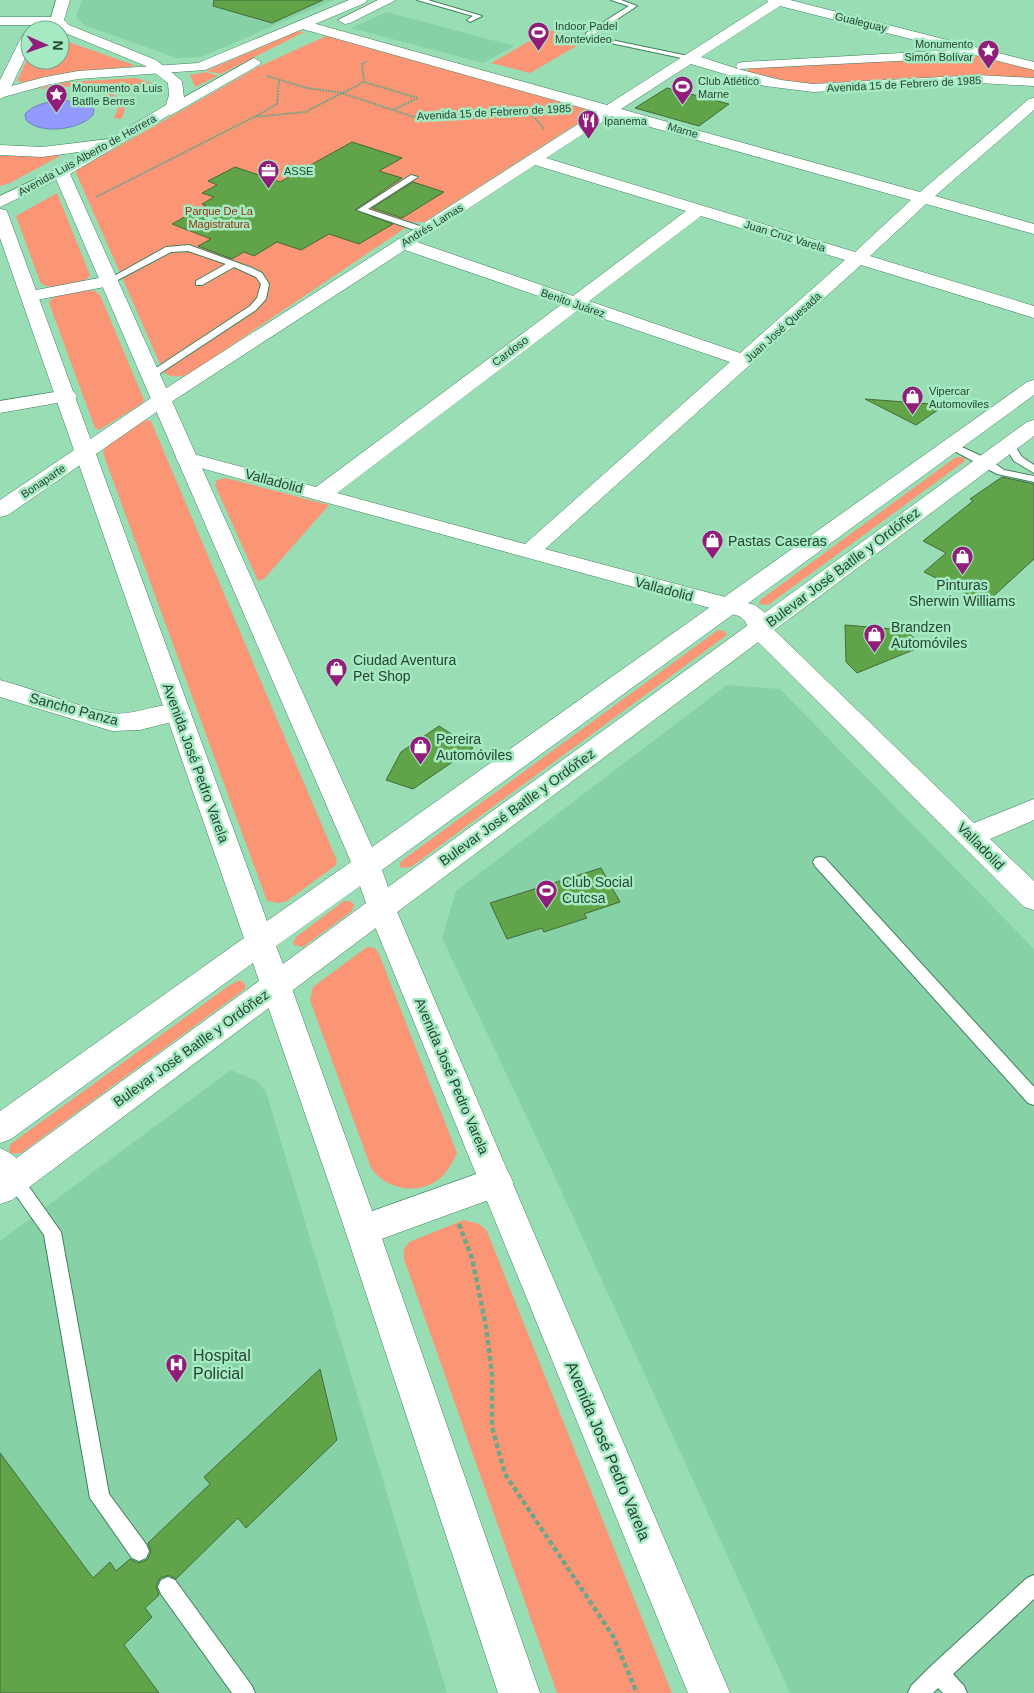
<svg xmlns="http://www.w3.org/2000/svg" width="1034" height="1693" font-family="Arial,sans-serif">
  <rect width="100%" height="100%" fill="#99ddb5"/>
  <g fill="#86d1a6">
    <path d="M82,0H334L201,57L186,58H177L84,25L76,16Z"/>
    <path d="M387,12L514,46L483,63L351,28Z"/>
    <path d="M727,685L780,689L1034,949V1693H790L548,1162L442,938L456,891Z"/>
    <path d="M231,1070L257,1081L266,1092L447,1693H0V1241Z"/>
  </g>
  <g fill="#fa9676">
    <path d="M549,30L587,40L530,73L491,63Z"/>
    <path d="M298,31L304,32L221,74L206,71Z"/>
    <path d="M326,36L592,110V114L424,222H414L189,374C180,377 173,378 164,373L76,173L77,170L258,67Z"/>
    <path d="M60,39L134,65L135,66L58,74L24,82L17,81L30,53V60H60Z"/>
    <path d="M977,55L1034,69V78L806,86L749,73L747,71L749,68Z"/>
    <path d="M206,72L218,76L195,87L190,75Z"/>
    <path d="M136,78L155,84L160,91L135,94L88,85L36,89L67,82Z"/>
    <path d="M93,89C110,92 134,98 121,119L114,118L118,109C115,97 101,94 90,92Z"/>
    <path d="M0,156L59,155L60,156L10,183L0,186Z"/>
    <path d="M57,193L90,275C84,287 53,290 41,284L16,216Z"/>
    <path d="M84,290L95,291L100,295L144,400L141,404L99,430L95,428L49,303C54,292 74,292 84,290Z"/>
    <path d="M143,420L151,421L337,861L335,866L287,901L279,903L267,901L103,453L106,446Z"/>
    <path d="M956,457H964L965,461L768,605L759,604L760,600Z"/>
    <path d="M226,478L329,505L264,579L258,581L215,485L217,480Z"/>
    <path d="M718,630L724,631L727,635L411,867L400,868V863L404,859Z"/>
    <path d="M344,901H350L354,904L352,911L303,947L294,945L293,943L296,937Z"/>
    <path d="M367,947L375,948L379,954L457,1153C452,1164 445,1177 433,1183C412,1195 384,1187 371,1168L310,1000L313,987Z"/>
    <path d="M240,980L245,984V989L21,1153L10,1154L9,1147L12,1143L230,985Z"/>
    <path d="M464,1220L479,1224L487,1231L672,1693H557L404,1259V1249L409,1242Z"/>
  </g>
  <path fill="#929bfd" stroke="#7281c1" d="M61,100L86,103L94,109L93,115C80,130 40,135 26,120L25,114C34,104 48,102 61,100Z"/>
  <g fill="#61a349" stroke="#456b38">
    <path d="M214,0H323L272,23L213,6Z"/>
    <path d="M667,88L729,104L699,126L635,108Z"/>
    <path d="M352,142L402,158L379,171L402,178L355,210L393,224L359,244L329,234L301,250L277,242L254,256L244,252L232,259L198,246L211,239L172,224L206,205L202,204L214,197L202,193L217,185L208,181L235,167L280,182Z"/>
    <path d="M413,182L444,192L402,218L372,208Z"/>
    <path d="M865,399L945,405L916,425Z"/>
    <path d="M1002,477L1034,484V559L986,603L924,572L946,553L923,541L973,501L970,499Z"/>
    <path d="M845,625L905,630L923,646L857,673L846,662Z"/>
    <path d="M439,726L473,748L413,789L386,780L401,752Z"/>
    <path d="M601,868L620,902L584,914L587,918L544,932L542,928L507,939L490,903Z"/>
    <path d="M320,1369L337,1440L246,1528L238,1518L176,1579L169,1575L160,1578L156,1586L159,1595L145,1608L152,1617L124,1645L159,1693H0V1453L93,1578L110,1562L116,1571L130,1559L138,1563L147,1560L151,1552L148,1543L210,1484L204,1477Z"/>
  </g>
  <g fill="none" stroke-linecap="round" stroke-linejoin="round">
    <defs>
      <g id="lane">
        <path d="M417,0H428L482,16L470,22L467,20L473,16Z"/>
        <path d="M611,0H621L637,6L592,36L688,56L691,60L587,38L586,33L629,6Z"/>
        <path d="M411,175L418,177L368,209L426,228V232H420L357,210Z"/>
        <path d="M189,245L252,268L262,273L269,284L266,299L256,310L153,378H147V374L250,306L257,298L261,284L256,277L234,267L202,285H196V281L226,264L188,251L171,252L112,283L105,281L166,247Z"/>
        <path d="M951,442L990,460L1004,470L1034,476V482L997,474L947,447V443Z"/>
        <path d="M1009,442L1013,443L1022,457L1034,465V473L1014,461L1004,445Z"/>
        <path d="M820,857L825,858L1034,1087V1105L1028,1103L815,866L813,862L815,858Z"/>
        <path d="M14,1171L20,1174L61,1232L109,1494L146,1544L149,1551L146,1558L139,1561L132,1558L90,1498L44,1235L8,1184L6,1179L8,1174Z"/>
        <path d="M1034,1575V1599L953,1674L964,1686L967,1693H943L938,1688L933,1693H908L911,1686L931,1666L1027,1578Z"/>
        <path d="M168,1577L175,1580L252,1686L255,1693H232L161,1594L158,1587L161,1580Z"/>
      </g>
      <g id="street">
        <path d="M767,0H790L1034,62V70L963,52L962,57L957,58L738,69L781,80L813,84L979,75L1034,78V86L979,83L813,92L765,86L691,64L621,109L920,192L1029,99L1034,98V110L935,196L1034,224V234L926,204L870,256L1034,306V318L861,265L545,549L755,605L764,612L771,627L974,823L1034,799V820L990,839L1034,881V910L1024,907L752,636L745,621L739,616L179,462L176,458L179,454L186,452L316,487L562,304L405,250L168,404L8,515L0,517V500L154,396L597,112L299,28L297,25L299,22H309L607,105L768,2ZM780,6L954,50L743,62L738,63L736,66L738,69L701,57ZM611,116L911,200L855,252L546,158ZM535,165L686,211L573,296L417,242ZM701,216L845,260L740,353L589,301ZM578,310L730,362L525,544L337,493Z"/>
        <path d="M0,17H57L64,21L57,25H0Z"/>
        <path d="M109,276L115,277L118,281L115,285L31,301L25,300L22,296L25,292L31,291Z"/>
        <path d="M67,390L74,392L77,396L74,400L0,413V401Z"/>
        <path d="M0,680C37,690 74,706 111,713C137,717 163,699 187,706L191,712L187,718L140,730L112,731L0,697Z"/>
        <path d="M0,1148C15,1154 24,1164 31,1179L26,1190L14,1194L0,1187Z"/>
        <path d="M496,1167L508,1171L513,1182L508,1193L362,1246L350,1241L345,1230L350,1219Z"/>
      </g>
      <g id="secondary">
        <path d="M349,0H367L365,3L205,70L78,79L47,85L0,98V89L45,77L78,71L198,63Z"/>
        <path d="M378,0H396L350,23L345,24L338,20Z"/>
        <path d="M254,58L261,62L259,65L171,115H161L158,112Z"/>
        <path d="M109,139L115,141L117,144L115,147L42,157L0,155V145L42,147Z"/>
        <path d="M61,167L69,172L67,175L0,207V196Z"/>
        <path d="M381,896L391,899L395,907L730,1693H688L367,907L371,899Z"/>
        <path d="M276,974L287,977L291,986L379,1230L540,1693H498L345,1230L261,986L265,977Z"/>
      </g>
      <g id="primary">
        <path d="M56,0H70L64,20L69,25L156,60L182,81L184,98L176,111L70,174L372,847L1027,382L1034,380V395L382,870L388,887L1027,422L1034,420V436L12,1200L0,1204V1170L259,981L253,963L11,1139L0,1143V1111L244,938L0,238V209L6,210L8,214L267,921L351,862L53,172L166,105L169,95L168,83L146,66L58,30L50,21ZM360,886L366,903L283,964L276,946Z"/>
        <path d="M31,30L30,48L7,95L0,99V80L23,34Z"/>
      </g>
    </defs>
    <use href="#lane" stroke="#3f815e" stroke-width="2"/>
    <use href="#street" stroke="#3f815e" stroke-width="1"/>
    <use href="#secondary" stroke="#3f815e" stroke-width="1"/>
    <use href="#primary" stroke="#3f815e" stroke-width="1"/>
    <g stroke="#70a687" stroke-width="2" stroke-dasharray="2 1" stroke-linecap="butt">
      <path d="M267,76L307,88L342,93L414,117L536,111"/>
      <path d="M364,82L418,98L393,110"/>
      <path d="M529,111L544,129"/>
      <path d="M256,116L277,104L279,80"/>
      <path d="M96,197L254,117L305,112L364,82L362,64L367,61"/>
    </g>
    <path stroke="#70a687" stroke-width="4.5" stroke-dasharray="5 3" stroke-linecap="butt" d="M459,1224L472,1258L486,1326L492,1374V1427L505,1474L613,1636L637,1693"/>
    <use href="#lane" fill="#fff" fill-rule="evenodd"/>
    <use href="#street" fill="#fff" fill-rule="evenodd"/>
    <use href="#secondary" fill="#fff" fill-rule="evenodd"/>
    <use href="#primary" fill="#fff" fill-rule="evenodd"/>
  </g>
  <defs>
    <symbol id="stadium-pin" viewBox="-11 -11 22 30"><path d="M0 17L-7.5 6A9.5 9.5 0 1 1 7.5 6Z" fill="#921c7a" stroke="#a5eac2"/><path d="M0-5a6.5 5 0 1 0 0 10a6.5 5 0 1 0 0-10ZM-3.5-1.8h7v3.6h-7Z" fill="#fff"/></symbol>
    <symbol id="sight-pin" viewBox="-11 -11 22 30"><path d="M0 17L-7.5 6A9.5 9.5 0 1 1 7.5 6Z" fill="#921c7a" stroke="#a5eac2"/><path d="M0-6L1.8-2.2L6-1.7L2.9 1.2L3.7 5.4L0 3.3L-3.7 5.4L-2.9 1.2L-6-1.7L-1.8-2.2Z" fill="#fff"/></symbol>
    <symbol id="restaurant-pin" viewBox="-11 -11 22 30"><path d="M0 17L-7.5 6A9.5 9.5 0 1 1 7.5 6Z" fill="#921c7a" stroke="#a5eac2"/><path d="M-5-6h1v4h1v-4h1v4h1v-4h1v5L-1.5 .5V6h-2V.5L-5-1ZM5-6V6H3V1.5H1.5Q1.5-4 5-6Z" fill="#fff"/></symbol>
    <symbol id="office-pin" viewBox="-11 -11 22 30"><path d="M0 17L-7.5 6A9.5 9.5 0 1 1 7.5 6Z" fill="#921c7a" stroke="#a5eac2"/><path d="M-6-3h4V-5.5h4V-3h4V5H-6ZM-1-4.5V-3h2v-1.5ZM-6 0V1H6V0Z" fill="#fff"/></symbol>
    <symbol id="shop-pin" viewBox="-11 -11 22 30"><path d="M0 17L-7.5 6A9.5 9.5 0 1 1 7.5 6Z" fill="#921c7a" stroke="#a5eac2"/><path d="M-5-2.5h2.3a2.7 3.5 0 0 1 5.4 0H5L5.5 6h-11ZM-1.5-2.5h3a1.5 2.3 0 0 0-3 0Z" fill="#fff"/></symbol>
    <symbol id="hospital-pin" viewBox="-11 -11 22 30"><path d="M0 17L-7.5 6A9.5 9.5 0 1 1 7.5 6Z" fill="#921c7a" stroke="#a5eac2"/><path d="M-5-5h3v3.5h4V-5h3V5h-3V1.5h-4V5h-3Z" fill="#fff"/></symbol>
  </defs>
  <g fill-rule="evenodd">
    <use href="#stadium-pin" x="526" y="20" width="25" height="34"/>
    <use href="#sight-pin" x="976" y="38" width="25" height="34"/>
    <use href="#stadium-pin" x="670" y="74" width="25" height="34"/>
    <use href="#sight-pin" x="44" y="82" width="25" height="34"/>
    <use href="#restaurant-pin" x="576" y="108" width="25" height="34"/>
    <use href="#office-pin" x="256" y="158" width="25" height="34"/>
    <use href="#shop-pin" x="900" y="384" width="25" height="34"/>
    <use href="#shop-pin" x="700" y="528" width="25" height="34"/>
    <use href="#shop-pin" x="950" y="544" width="25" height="34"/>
    <use href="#shop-pin" x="862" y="622" width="25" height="34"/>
    <use href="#shop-pin" x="324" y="656" width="25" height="34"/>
    <use href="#shop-pin" x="408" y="734" width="25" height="34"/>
    <use href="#stadium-pin" x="534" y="878" width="25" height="34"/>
    <use href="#hospital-pin" x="164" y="1352" width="25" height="34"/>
  </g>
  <g text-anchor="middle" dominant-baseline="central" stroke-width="5" stroke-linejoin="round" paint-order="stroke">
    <g font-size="11" fill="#274434" stroke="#a5eac2">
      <text transform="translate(861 22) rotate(14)">Gualeguay</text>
      <text transform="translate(904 84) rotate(-3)">Avenida 15 de Febrero de 1985</text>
      <text transform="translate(494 112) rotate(-3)">Avenida 15 de Febrero de 1985</text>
      <text transform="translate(683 130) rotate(16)">Marne</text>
      <text transform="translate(87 155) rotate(-29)">Avenida Luis Alberto de Herrera</text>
      <text transform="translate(432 225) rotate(-32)">Andrés Lamas</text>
      <text transform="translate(785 236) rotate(17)">Juan Cruz Varela</text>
      <text transform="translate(573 303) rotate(19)">Benito Juárez</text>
      <text transform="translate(783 327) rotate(-42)">Juan José Quesada</text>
      <text transform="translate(510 351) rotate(-37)">Cardoso</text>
      <text transform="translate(43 481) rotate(-34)">Bonaparte</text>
    </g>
    <g font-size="11" fill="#274434" stroke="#a5eac2" text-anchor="start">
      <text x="555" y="26">Indoor Padel<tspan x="555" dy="13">Montevideo</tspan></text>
      <text x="973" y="44" text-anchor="end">Monumento<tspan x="973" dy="13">Simón Bolívar</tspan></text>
      <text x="698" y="81">Club Atlético<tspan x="698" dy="13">Marne</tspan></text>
      <text x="72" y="88">Monumento a Luis<tspan x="72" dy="13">Batlle Berres</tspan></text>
      <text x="604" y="121">Ipanema</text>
      <text x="284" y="171">ASSE</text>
      <text x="929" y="391">Vipercar<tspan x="929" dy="13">Automoviles</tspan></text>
    </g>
    <g font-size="11" fill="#92320f" stroke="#a5eac2">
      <text x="219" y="211">Parque De La<tspan x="219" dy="13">Magistratura</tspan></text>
    </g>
    <g font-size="14" fill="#274434" stroke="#a5eac2">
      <text transform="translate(274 481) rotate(15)">Valladolid</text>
      <text transform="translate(843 567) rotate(-37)">Bulevar José Batlle y Ordóñez</text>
      <text transform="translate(664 589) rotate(15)">Valladolid</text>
      <text transform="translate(74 709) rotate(15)">Sancho Panza</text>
      <text transform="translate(196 763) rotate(70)">Avenida José Pedro Varela</text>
      <text transform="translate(517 807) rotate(-36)">Bulevar José Batlle y Ordóñez</text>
      <text transform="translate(981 846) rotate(45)">Valladolid</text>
      <text transform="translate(191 1048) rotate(-36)">Bulevar José Batlle y Ordóñez</text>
      <text transform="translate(452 1076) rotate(67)">Avenida José Pedro Varela</text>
    </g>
    <g font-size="14" fill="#274434" stroke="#a5eac2" text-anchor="start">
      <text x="728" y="541">Pastas Caseras</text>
      <text x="962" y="585" text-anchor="middle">Pinturas<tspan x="962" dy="16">Sherwin Williams</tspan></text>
      <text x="891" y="627">Brandzen<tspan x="891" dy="16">Automóviles</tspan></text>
      <text x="353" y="660">Ciudad Aventura<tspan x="353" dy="16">Pet Shop</tspan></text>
      <text x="436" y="739">Pereira<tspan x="436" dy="16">Automóviles</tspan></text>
      <text x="562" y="882">Club Social<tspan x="562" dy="16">Cutcsa</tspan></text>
    </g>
    <g font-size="16" fill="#274434" stroke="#a5eac2" text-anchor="start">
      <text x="193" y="1355">Hospital<tspan x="193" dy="18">Policial</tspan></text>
    </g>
    <g font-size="16" fill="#274434" stroke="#a5eac2">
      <text transform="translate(608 1451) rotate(67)">Avenida José Pedro Varela</text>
    </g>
  </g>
  <g transform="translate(45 45) rotate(92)"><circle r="24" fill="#a5eac2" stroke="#73a889"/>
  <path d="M0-4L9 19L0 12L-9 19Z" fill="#921c7a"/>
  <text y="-8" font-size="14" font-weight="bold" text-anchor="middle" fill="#274434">N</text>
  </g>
</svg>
